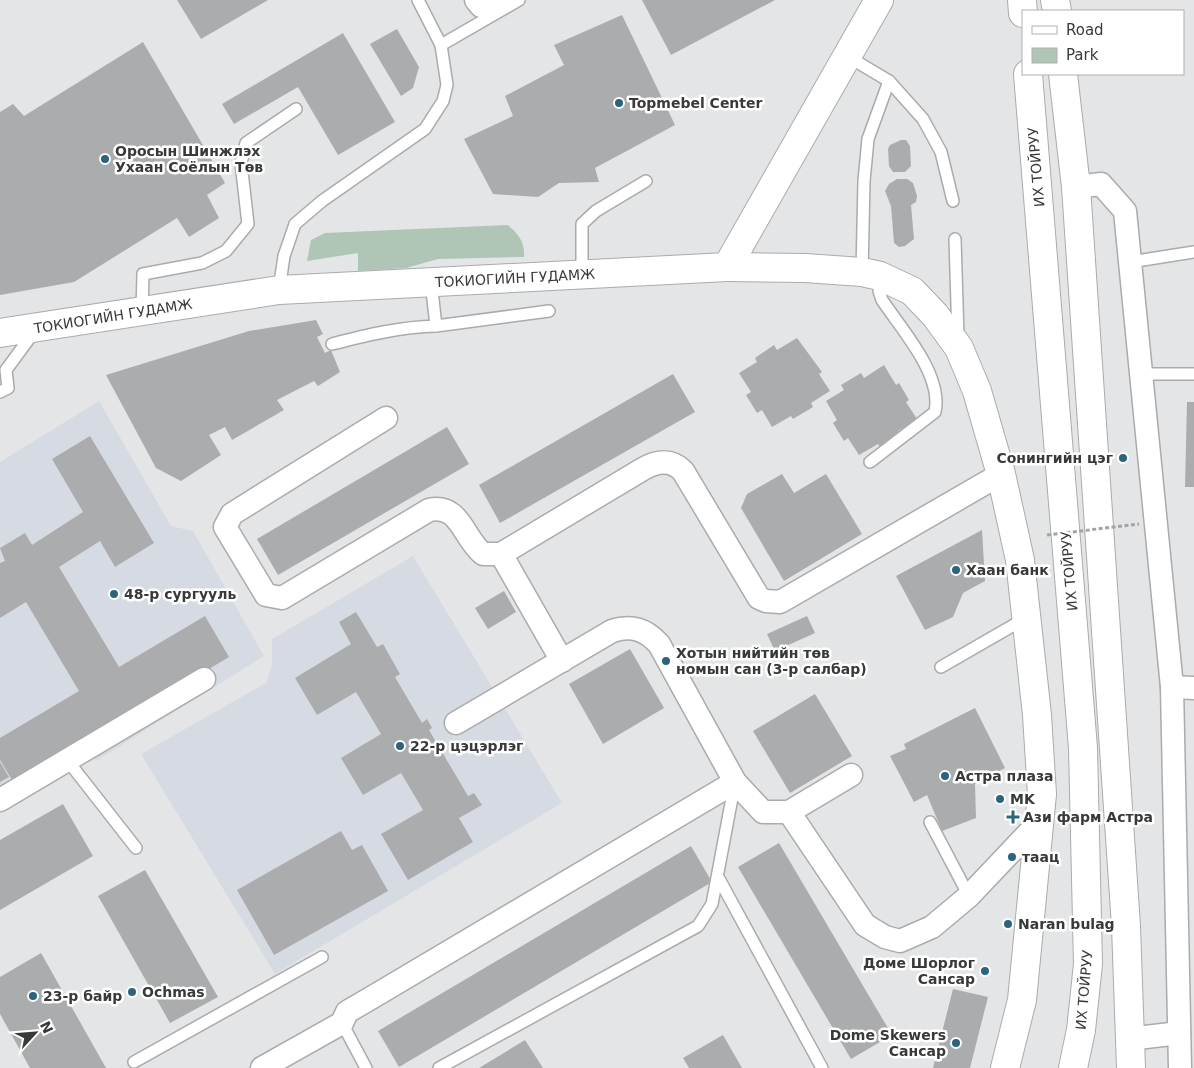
<svg xmlns="http://www.w3.org/2000/svg" width="1194" height="1068" font-family="'DejaVu Sans',sans-serif">
  <rect width="100%" height="100%" fill="#e4e5e6"/>
  <g fill="#d6dbe3">
    <path d="M99,401L171,526L193,531L264,656L96,761L86,746L0,794V462Z"/>
    <path d="M413,556L562,803L275,974L141,754L266,683L272,666V639Z"/>
  </g>
  <path fill="#afc6b6" d="M508,225C519,235 525,242 524,257L438,259L406,268L358,271V253L307,261L311,240L325,233Z"/>
  <g fill="#abacad">
    <path d="M177,0H268L201,39Z"/>
    <path d="M642,0H775L671,55Z"/>
    <path d="M622,15L675,125L595,168L599,182L559,183L538,197L493,194L464,139L513,116L505,96L564,65L554,45Z"/>
    <path d="M397,29L419,67L413,88L401,96L370,44Z"/>
    <path d="M343,33L395,122L338,155L298,87L234,124L222,104Z"/>
    <path d="M143,42L225,183L207,195L219,218L189,237L177,218L74,282L0,295V112L13,104L24,116Z"/>
    <path d="M901,140H906L910,146L911,166L905,172H893L889,166L888,149L890,145Z"/>
    <path d="M897,179H907L913,183L917,196L916,202L911,205L914,239L905,246L899,247L894,243L891,206L885,191L889,184Z"/>
    <path d="M316,320L323,334L317,337L325,353L331,350L340,372L318,386L314,381L277,400L284,410L232,440L225,427L209,435L221,455L181,481L156,468L106,375L249,331Z"/>
    <path d="M797,338L822,372L819,374L830,391L811,403L813,407L793,419L791,416L772,427L762,410L757,413L746,395L751,392L739,373L757,362L755,358L774,345L777,350Z"/>
    <path d="M884,365L896,385L899,383L909,400L906,402L917,419L898,431L900,435L880,447L878,444L859,455L848,438L844,441L833,423L837,420L826,401L844,390L841,385L861,373L864,378Z"/>
    <path d="M673,374L695,412L500,523L479,485Z"/>
    <path d="M1187,402H1194V487H1185Z"/>
    <path d="M447,427L469,464L278,575L257,539Z"/>
    <path d="M90,436L154,543L115,567L100,541L59,567L119,667L205,616L229,657L15,785L0,760V738L79,691L26,602L0,618V563L5,561L0,548L25,533L32,545L83,512L52,459Z"/>
    <path d="M782,474L794,493L826,474L862,534L784,581L741,508L747,494Z"/>
    <path d="M982,530L985,581L963,593L953,617L925,630L896,576Z"/>
    <path d="M504,591L516,612L488,629L475,608Z"/>
    <path d="M356,612L377,647L383,644L400,674L395,677L422,723L427,719L432,728L429,730L468,796L474,793L482,805L459,818L473,842L408,880L381,834L423,810L401,773L363,795L341,758L381,734L356,692L317,715L295,678L351,644L339,622Z"/>
    <path d="M807,616L815,633L775,651L767,634Z"/>
    <path d="M630,649L664,708L603,744L569,684Z"/>
    <path d="M815,694L852,756L790,793L753,731Z"/>
    <path d="M975,708L1005,768L975,784L976,818L942,831L927,795L914,802L890,756L906,749L904,744Z"/>
    <path d="M0,762L9,777L0,782Z"/>
    <path d="M63,804L93,856L0,910V840Z"/>
    <path d="M341,831L352,850L362,845L388,891L274,955L237,890Z"/>
    <path d="M779,843L892,1035L851,1059L738,867Z"/>
    <path d="M691,846L712,882L399,1067L378,1031Z"/>
    <path d="M145,870L218,997L170,1023L98,896Z"/>
    <path d="M41,953L106,1068H30L0,1014V977Z"/>
    <path d="M953,989L988,997L970,1068H933Z"/>
    <path d="M723,1035L742,1068H689L683,1058Z"/>
    <path d="M525,1040L543,1068H479Z"/>
  </g>
  <g fill="none" stroke-linecap="round" stroke-linejoin="round">
    <defs>
      <g id="service">
        <path d="M441,45L519,0"/>
        <path d="M847,56L889,81L923,119L941,152L953,201"/>
        <path d="M955,239L958,337"/>
        <path d="M1130,262L1194,252"/>
        <path d="M862,272L864,181L868,139L889,81"/>
        <path d="M582,274V224L596,211L646,181"/>
        <path d="M279,290L284,256L295,224L322,201L425,129L443,101L447,85L441,45L418,0"/>
        <path d="M142,312L143,274L202,263L226,251L248,224L241,163L246,143L296,109"/>
        <path d="M436,326L549,311"/>
        <path d="M332,344C367,335 400,327 436,326L431,282"/>
        <path d="M1141,374H1194"/>
        <path d="M0,392L8,388L6,370L34,332"/>
        <path d="M870,462L935,412C943,375 902,330 882,300L879,291L880,276"/>
        <path d="M941,667L1026,618"/>
        <path d="M68,761L136,848"/>
        <path d="M930,822L969,896"/>
        <path d="M718,877L822,1068"/>
        <path d="M342,1023L366,1068"/>
        <path d="M134,1062L322,957"/>
        <path d="M439,1068L698,926L712,904L735,782"/>
      </g>
      <g id="minor">
        <path d="M476,0L481,6L502,0"/>
        <path d="M1076,187L1101,184L1125,211L1172,687L1180,1068"/>
        <path d="M386,418L232,514L225,527L266,595L282,598L429,510C460,503 463,538 483,554H501L643,469C657,461 671,459 683,471L759,598L766,601L780,602L1001,474"/>
        <path d="M501,554L562,661"/>
        <path d="M1172,687L1194,688"/>
        <path d="M456,723L612,631C632,625 645,629 659,644L735,782L763,812H789L851,775"/>
        <path d="M0,800L204,679"/>
        <path d="M789,812L865,925L885,937L900,941L932,927L969,896L1041,820"/>
        <path d="M1129,1039L1179,1033"/>
        <path d="M262,1068L342,1023L347,1012L371,998L735,782"/>
      </g>
      <path id="tertiary" d="M727,267L805,268L862,272L880,276L912,291L935,315L959,348L977,391L1001,474L1020,560L1037,715L1042,794L1022,1000L1005,1068"/>
      <path id="secondary" d="M0,333L279,290L727,267L879,0"/>
      <g id="primary">
        <path d="M1022,0L1023,13"/>
        <path d="M1055,0L1057,11"/>
        <path d="M1028,74L1083,748L1088,964L1081,1030L1073,1068"/>
        <path d="M1063,74L1076,187L1126,926L1131,1068"/>
      </g>
    </defs>
    <use href="#service" stroke="#aaabac" stroke-width="14"/>
    <use href="#minor" stroke="#aaabac" stroke-width="25"/>
    <use href="#tertiary" stroke="#aaabac" stroke-width="30"/>
    <use href="#secondary" stroke="#aaabac" stroke-width="30"/>
    <use href="#primary" stroke="#aaabac" stroke-width="30"/>
    <use href="#service" stroke="#fff" stroke-width="11"/>
    <use href="#minor" stroke="#fff" stroke-width="22"/>
    <use href="#tertiary" stroke="#fff" stroke-width="28"/>
    <use href="#secondary" stroke="#fff" stroke-width="28"/>
    <use href="#primary" stroke="#fff" stroke-width="28"/>
    <path stroke="#a3a4a4" stroke-width="3" stroke-dasharray="4 2.5" stroke-linecap="butt" d="M1047,535L1139,524"/>
  </g>
  <g fill="#2c637d" stroke="#fff" stroke-width="2">
    <circle cx="619" cy="103" r="5"/>
    <circle cx="105" cy="159" r="5"/>
    <circle cx="1123" cy="458" r="5"/>
    <circle cx="956" cy="570" r="5"/>
    <circle cx="114" cy="594" r="5"/>
    <circle cx="666" cy="661" r="5"/>
    <circle cx="400" cy="746" r="5"/>
    <circle cx="945" cy="776" r="5"/>
    <circle cx="1000" cy="799" r="5"/>
    <path d="M1010.5 809.5h5v5h5v5h-5v5h-5v-5h-5v-5h5z"/>
    <circle cx="1012" cy="857" r="5"/>
    <circle cx="1008" cy="924" r="5"/>
    <circle cx="985" cy="971" r="5"/>
    <circle cx="132" cy="992" r="5"/>
    <circle cx="33" cy="996" r="5"/>
    <circle cx="956" cy="1043" r="5"/>
  </g>
  <g text-anchor="middle" dominant-baseline="central" stroke-width="5" stroke-linejoin="round" paint-order="stroke">
    <g font-size="14" font-weight="bold" fill="#383939" stroke="#fff" text-anchor="start">
      <text x="629" y="103">Topmebel Center</text>
      <text x="115" y="151">Оросын Шинжлэх<tspan x="115" dy="16">Ухаан Соёлын Төв</tspan></text>
      <text x="1113" y="458" text-anchor="end">Сонингийн цэг</text>
      <text x="966" y="570">Хаан банк</text>
      <text x="124" y="594">48-р сургууль</text>
      <text x="676" y="653">Хотын нийтийн төв<tspan x="676" dy="16">номын сан (3-р салбар)</tspan></text>
      <text x="410" y="746">22-р цэцэрлэг</text>
      <text x="955" y="776">Астра плаза</text>
      <text x="1010" y="799">MK</text>
      <text x="1023" y="817">Ази фарм Астра</text>
      <text x="1022" y="857">таац</text>
      <text x="1018" y="924">Naran bulag</text>
      <text x="975" y="963" text-anchor="end">Доме Шорлог<tspan x="975" dy="16">Сансар</tspan></text>
      <text x="142" y="992">Ochmas</text>
      <text x="43" y="996">23-р байр</text>
      <text x="946" y="1035" text-anchor="end">Dome Skewers<tspan x="946" dy="16">Сансар</tspan></text>
    </g>
    <g font-size="14" fill="#383939" stroke="#fff">
      <text transform="translate(1036 167) rotate(-95)">ИХ ТОЙРУУ</text>
      <text transform="translate(515 278) rotate(-3)">ТОКИОГИЙН ГУДАМЖ</text>
      <text transform="translate(113 316) rotate(-9)">ТОКИОГИЙН ГУДАМЖ</text>
      <text transform="translate(1069 571) rotate(-95)">ИХ ТОЙРУУ</text>
      <text transform="translate(1084 990) rotate(-85)">ИХ ТОЙРУУ</text>
    </g>
  </g>
  <rect x="1022" y="10" width="162" height="65" fill="#ffffff" stroke="#afb0b0"/>
  <rect x="1032" y="26" width="25" height="8" fill="#ffffff" stroke="#afb0b0"/>
  <text x="1066" y="35" font-size="15" fill="#383939">Road</text>
  <rect x="1032" y="48" width="25" height="15" fill="#afc6b6" stroke="#afb0b0"/>
  <text x="1066" y="60" font-size="15" fill="#383939">Park</text>
  <g transform="translate(35 1033) rotate(64)" stroke="#ffffff" stroke-width="4" paint-order="stroke">
  <path d="M0-4L9 19L0 12L-9 19Z" fill="#383939"/>
  <text y="-8" font-size="14" font-weight="bold" text-anchor="middle" fill="#383939">N</text>
  </g>
</svg>
